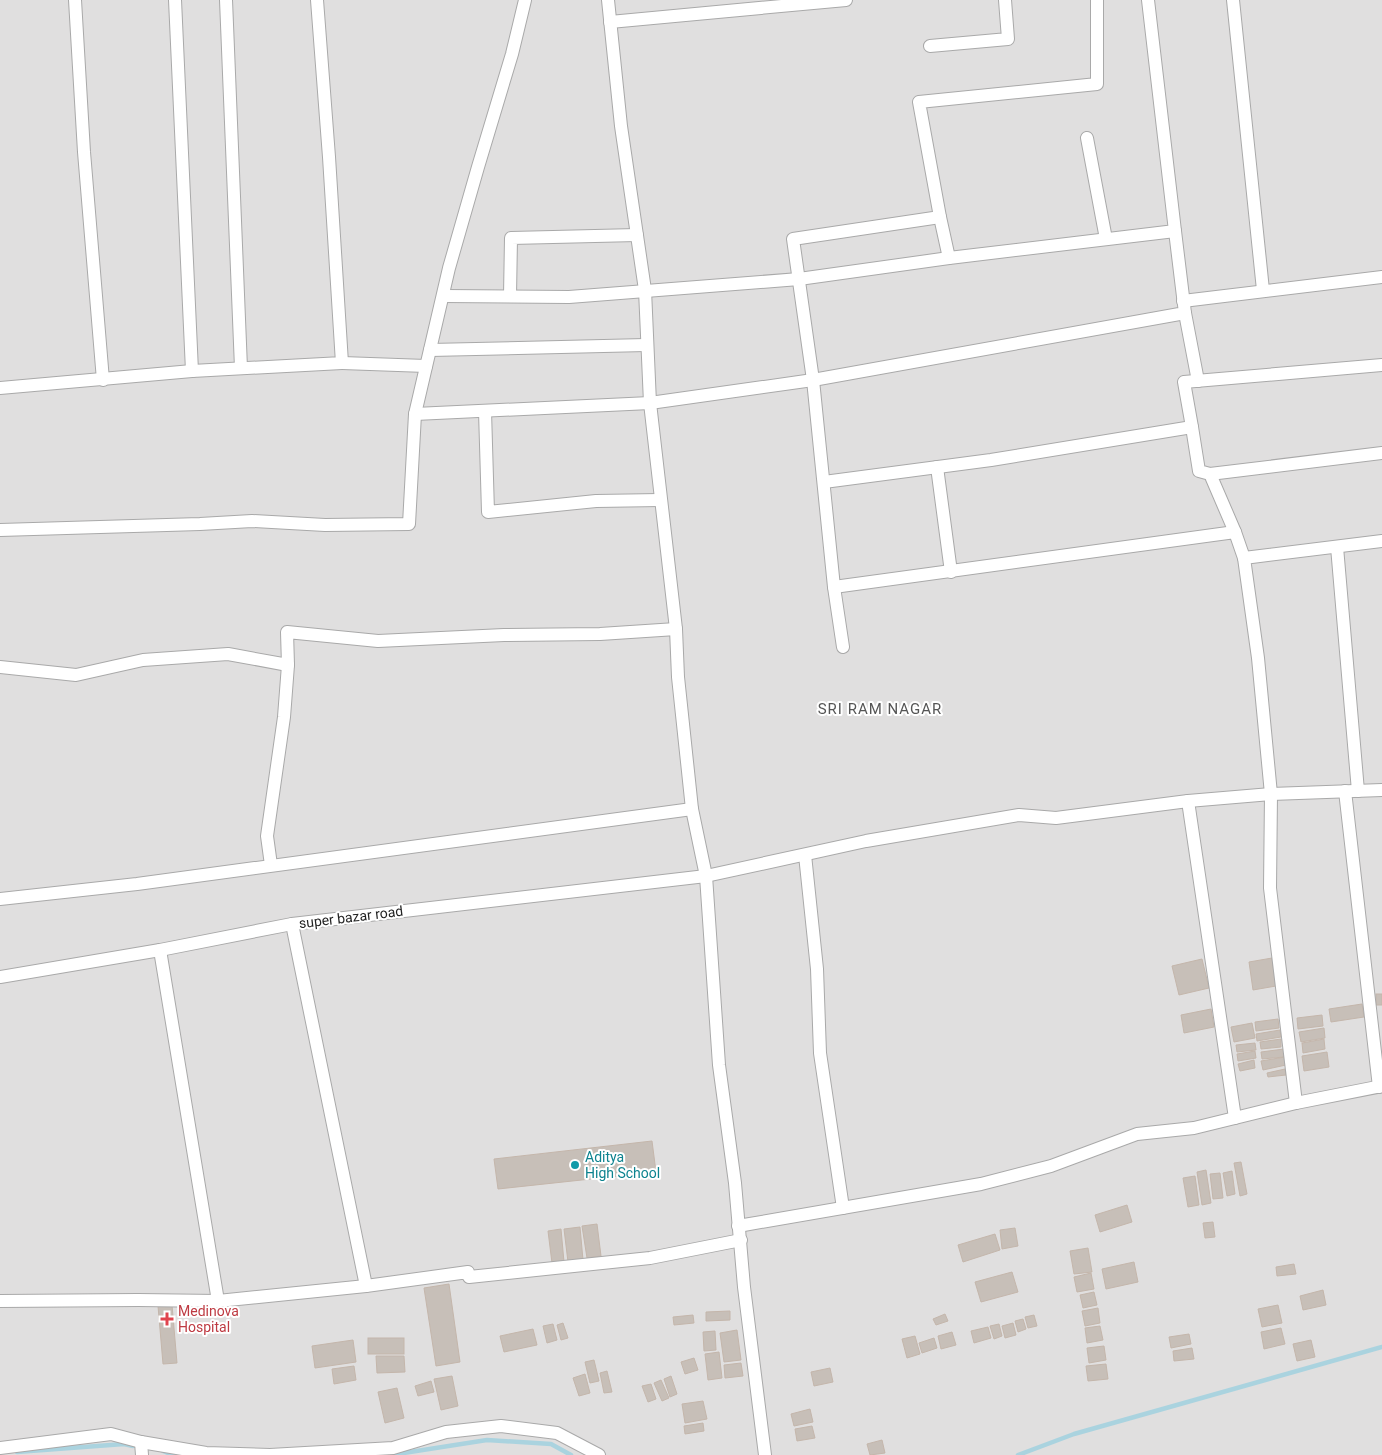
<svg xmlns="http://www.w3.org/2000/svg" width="1382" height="1455" font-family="Roboto,sans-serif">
  <rect width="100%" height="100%" fill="#f2efe9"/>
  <rect fill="#e0dfdf" x="0" y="0" width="1382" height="1455"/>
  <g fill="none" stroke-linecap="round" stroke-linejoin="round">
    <g stroke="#aad3df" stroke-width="4.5">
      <path d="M163,1451L173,1455"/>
      <path d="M17,1452L124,1444L133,1446"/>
      <path d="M391,1455L487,1440L551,1444L571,1455"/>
      <path d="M1018,1455L1074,1434L1382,1347"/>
    </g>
  </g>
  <g fill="#c7bfb8" stroke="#c4b6ab">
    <path d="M1272,958L1276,986L1253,990L1249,962Z"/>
    <path d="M1202,959L1209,988L1179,995L1172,966Z"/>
    <rect x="1376" y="994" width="6" height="11"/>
    <path d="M1362,1004L1364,1017L1331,1022L1329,1009Z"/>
    <path d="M1211,1009L1214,1027L1184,1033L1181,1015Z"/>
    <path d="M1322,1015L1323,1026L1298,1029L1297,1018Z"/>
    <path d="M1278,1019L1279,1028L1256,1031L1255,1022Z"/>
    <path d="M1252,1023L1255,1038L1234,1042L1231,1027Z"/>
    <path d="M1324,1028L1325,1038L1301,1042L1299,1032Z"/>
    <path d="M1280,1030L1281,1037L1257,1041L1256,1034Z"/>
    <path d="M1281,1039V1047L1261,1049L1260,1042Z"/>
    <path d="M1324,1039L1325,1049L1303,1053L1302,1043Z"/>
    <path d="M1255,1043L1256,1050L1237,1052L1236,1045Z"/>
    <path d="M1284,1049V1057L1262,1059L1261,1052Z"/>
    <path d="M1255,1051L1256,1058L1238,1061L1237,1054Z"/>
    <path d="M1327,1052L1329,1067L1304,1071L1302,1056Z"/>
    <path d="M1285,1057L1286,1065L1263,1070L1261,1061Z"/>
    <path d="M1254,1060L1255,1068L1240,1071L1238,1064Z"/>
    <path d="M1285,1069L1286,1075L1268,1077L1267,1073Z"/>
    <path d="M652,1141L656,1172L498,1189L494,1159Z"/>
    <path d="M1241,1162L1247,1194L1240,1196L1234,1163Z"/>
    <path d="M1206,1170L1211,1203L1202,1205L1197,1172Z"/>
    <path d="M1232,1171L1235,1194L1227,1196L1223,1173Z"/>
    <path d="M1220,1173L1223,1198L1213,1199L1210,1174Z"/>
    <path d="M1195,1176L1199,1205L1188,1207L1183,1178Z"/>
    <path d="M1127,1205L1132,1222L1100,1232L1095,1215Z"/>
    <path d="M1213,1222L1215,1237L1205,1238L1203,1223Z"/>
    <path d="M597,1224L601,1256L587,1258L582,1226Z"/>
    <path d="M580,1227L583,1260L568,1262L564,1229Z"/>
    <path d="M1015,1228L1018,1246L1002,1249L1000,1230Z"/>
    <path d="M561,1229L564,1262L552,1263L548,1231Z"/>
    <path d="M995,1234L1000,1250L963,1262L958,1245Z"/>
    <path d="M1088,1248L1092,1272L1074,1274L1070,1251Z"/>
    <path d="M1134,1262L1138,1282L1106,1289L1102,1269Z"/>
    <path d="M1294,1264L1296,1274L1277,1276L1276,1267Z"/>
    <path d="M1012,1272L1018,1292L981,1302L975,1282Z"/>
    <path d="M1091,1273L1094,1289L1077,1292L1074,1277Z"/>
    <path d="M449,1284L460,1362L436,1366L424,1288Z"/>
    <path d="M1323,1290L1326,1305L1303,1310L1300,1296Z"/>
    <path d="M1094,1292L1097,1305L1083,1308L1080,1295Z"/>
    <path d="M172,1305L177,1363L163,1364L158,1306Z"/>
    <path d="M1278,1305L1282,1323L1262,1327L1258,1309Z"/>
    <path d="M1098,1308L1100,1323L1085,1326L1082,1311Z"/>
    <path d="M730,1311V1320L706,1321V1312Z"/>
    <path d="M945,1314L948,1321L936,1325L933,1319Z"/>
    <path d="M693,1315L694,1323L674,1325L673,1317Z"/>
    <path d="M1034,1315L1037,1326L1028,1328L1025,1317Z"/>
    <path d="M1023,1319L1026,1329L1018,1332L1015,1321Z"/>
    <path d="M563,1323L568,1338L561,1340L557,1325Z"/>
    <path d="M1013,1323L1016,1335L1005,1338L1002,1326Z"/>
    <path d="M553,1324L557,1340L547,1343L543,1326Z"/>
    <path d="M999,1324L1002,1336L994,1339L990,1326Z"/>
    <path d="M1100,1326L1103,1340L1087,1343L1085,1328Z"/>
    <path d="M988,1327L991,1338L974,1343L971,1331Z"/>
    <path d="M1281,1328L1285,1344L1264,1349L1261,1332Z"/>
    <path d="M533,1329L537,1345L504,1352L500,1336Z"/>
    <path d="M737,1330L741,1360L724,1362L720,1333Z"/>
    <path d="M715,1331L716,1350L704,1351L703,1332Z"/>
    <path d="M952,1332L956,1345L941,1349L938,1336Z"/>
    <path d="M1189,1334L1191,1344L1171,1348L1169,1337Z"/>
    <path d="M915,1336L920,1354L907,1358L902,1339Z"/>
    <rect x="368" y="1338" width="36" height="16"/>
    <path d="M934,1338L937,1348L922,1353L919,1343Z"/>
    <path d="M353,1340L356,1362L315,1368L312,1346Z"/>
    <path d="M1311,1340L1315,1357L1297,1361L1293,1344Z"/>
    <path d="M1104,1346L1106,1360L1089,1363L1087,1348Z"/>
    <path d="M1192,1348L1194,1359L1174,1361L1173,1351Z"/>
    <path d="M719,1352L722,1378L708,1380L705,1354Z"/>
    <path d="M376,1356H404L405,1372L377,1373Z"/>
    <path d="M694,1358L698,1370L685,1374L681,1362Z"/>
    <path d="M594,1360L599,1381L590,1383L585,1362Z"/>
    <path d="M741,1363L743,1376L725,1378L724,1365Z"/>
    <path d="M1106,1364L1108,1379L1088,1381L1086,1366Z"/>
    <path d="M354,1366L356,1380L334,1384L332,1369Z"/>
    <path d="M830,1368L833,1382L814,1386L811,1372Z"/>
    <path d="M607,1371L612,1392L604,1393L600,1373Z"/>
    <path d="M585,1374L590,1393L579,1396L573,1378Z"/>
    <path d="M452,1376L458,1406L441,1410L434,1379Z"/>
    <path d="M671,1376L677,1394L670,1397L664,1379Z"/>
    <path d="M661,1380L669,1398L662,1401L654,1383Z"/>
    <path d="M431,1381L434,1392L418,1396L415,1386Z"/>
    <path d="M651,1384L656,1399L648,1402L642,1386Z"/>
    <path d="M397,1388L404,1418L385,1423L378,1392Z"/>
    <path d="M703,1401L707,1419L685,1423L682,1404Z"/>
    <path d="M810,1409L813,1422L794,1426L791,1414Z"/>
    <path d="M703,1423L704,1431L685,1434L684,1426Z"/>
    <path d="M812,1426L815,1438L797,1441L795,1429Z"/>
    <path d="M882,1440L885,1453L870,1455L867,1444Z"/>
  </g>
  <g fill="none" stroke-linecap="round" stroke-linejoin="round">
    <defs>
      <g id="street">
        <path d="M75,0L84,152L103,380"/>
        <path d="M175,0L192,371"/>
        <path d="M226,0L241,368"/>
        <path d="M608,0L621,126L645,290L650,403L676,629L678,677L692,809L706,876L719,1065L735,1183L744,1287L765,1455"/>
        <path d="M1233,0L1263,290"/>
        <path d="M610,22L846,0"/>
        <path d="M930,46L1008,39L1005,0"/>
        <path d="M1087,138L1106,239"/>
        <path d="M940,217L949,258"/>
        <path d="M444,296L569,297L799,279L949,258L1175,231L1148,0"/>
        <path d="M510,296L511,238L637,235"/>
        <path d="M1183,301L1382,277"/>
        <path d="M1185,313L1198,381"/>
        <path d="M430,350L646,345"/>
        <path d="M342,363L426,366"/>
        <path d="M0,388L192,371L342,363L329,157L317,0"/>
        <path d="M485,411L488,512L596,501L660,500"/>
        <path d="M415,414L650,403L813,380L1185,313L1175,231"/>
        <path d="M1192,427L1199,471L1210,474L1235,532"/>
        <path d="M937,467L951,572"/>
        <path d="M1210,474L1382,453"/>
        <path d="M824,482L991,460L1192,427L1184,382L1382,365"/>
        <path d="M0,530L200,524L252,521L325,525L409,524L415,414L449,268L478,167L512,54L525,0"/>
        <path d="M1337,547L1358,791"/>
        <path d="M834,587L1235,532L1244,558"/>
        <path d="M843,647L834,587L813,380L793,239L940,217L919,102L1097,84V0"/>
        <path d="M0,667L76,675L143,660L228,654L288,665L287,632L378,641L504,635L600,634L676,629"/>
        <path d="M1345,791L1379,1087"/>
        <path d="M1188,801L1235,1118"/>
        <path d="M805,855L817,969L820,1053L843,1208"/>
        <path d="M271,865L267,836L284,717L288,665"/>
        <path d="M0,899L137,884L692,809"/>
        <path d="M292,924L366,1286"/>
        <path d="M160,950L218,1301"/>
        <path d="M0,977L160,950L292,924L706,876L866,841L1019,815L1056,818L1188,801L1271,794L1382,790"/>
        <path d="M1296,1103L1270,888L1271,794L1258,658L1244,558L1382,541"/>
        <path d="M738,1226L981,1184L1051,1166L1137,1134L1194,1128L1296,1103L1382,1086"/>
        <path d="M0,1301L138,1300L218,1301L366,1286L468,1272L469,1277L650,1258L741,1240"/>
        <path d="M141,1442L142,1455"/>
        <path d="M0,1448L111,1434L141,1442L206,1453L270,1455L393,1448L446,1432L501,1426L557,1433L599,1455"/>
      </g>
    </defs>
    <use href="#street" stroke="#a9a9a9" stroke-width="14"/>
    <use href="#street" stroke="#fff" stroke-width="12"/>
  </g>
  <circle fill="#0f9aa8" stroke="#fff" stroke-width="2" cx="575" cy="1165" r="5"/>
  <path fill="#e0444e" stroke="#fff" stroke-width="2" d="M164.5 1311.5h5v5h5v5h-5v5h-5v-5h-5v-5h5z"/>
  <g text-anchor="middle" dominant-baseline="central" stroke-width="4" stroke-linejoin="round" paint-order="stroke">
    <g font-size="14" fill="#222" stroke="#fff">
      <text transform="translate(351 917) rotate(-7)">super bazar road</text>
    </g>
    <g font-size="14" fill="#0d838f" stroke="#fff" text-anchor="start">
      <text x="585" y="1157">Aditya<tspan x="585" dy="16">High School</tspan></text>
    </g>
    <g font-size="14" fill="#be3a42" stroke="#fff" text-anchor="start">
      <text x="178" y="1311">Medinova<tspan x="178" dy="16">Hospital</tspan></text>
    </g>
    <g font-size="15" letter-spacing="1" fill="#555" stroke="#fff">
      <text x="880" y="709">SRI RAM NAGAR</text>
    </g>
  </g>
</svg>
